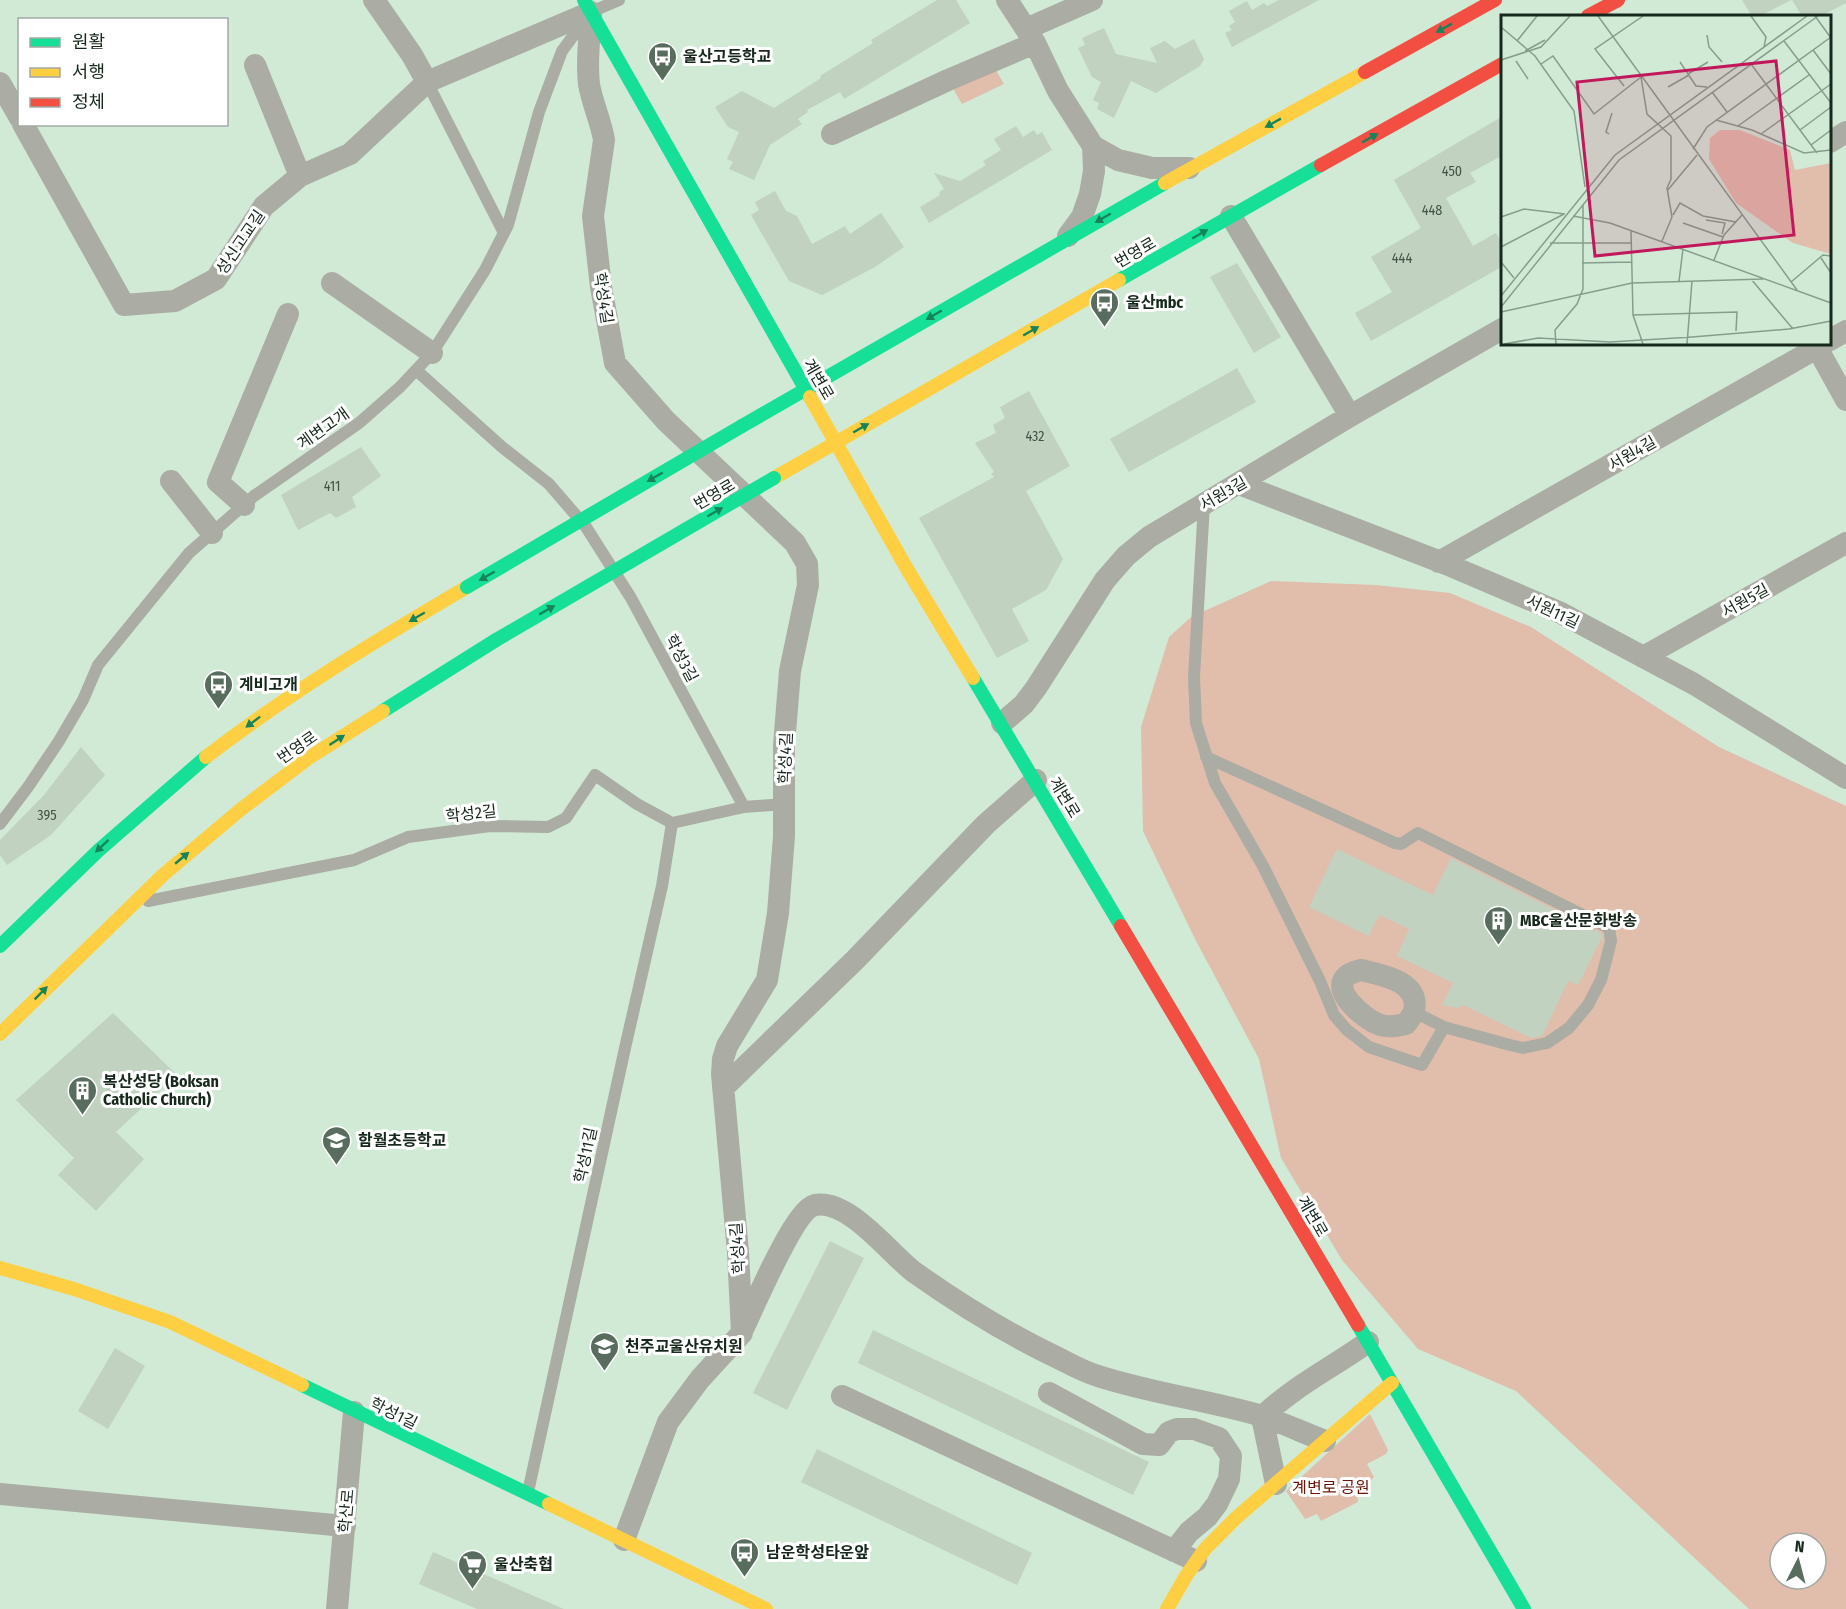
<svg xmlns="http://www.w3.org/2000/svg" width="1846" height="1609" font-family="'Fira Sans Condensed','Noto Sans KR',sans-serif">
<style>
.green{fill:#e1bdab;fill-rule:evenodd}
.building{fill:#c1d2c0}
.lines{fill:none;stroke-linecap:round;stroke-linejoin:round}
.lane{stroke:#abaca3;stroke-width:12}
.street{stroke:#abaca3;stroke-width:22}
.fast{stroke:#16e098;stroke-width:14}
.slow{stroke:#ffcf43;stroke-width:14}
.jam{stroke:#f24e42;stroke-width:14}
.fast-bridge{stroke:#16e098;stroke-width:14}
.oneway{fill:#16845a}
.labels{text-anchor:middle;stroke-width:6;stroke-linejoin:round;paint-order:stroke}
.number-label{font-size:14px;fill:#425446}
.poi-label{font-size:16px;font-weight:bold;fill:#17291c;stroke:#fff;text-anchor:start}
.street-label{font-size:16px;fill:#17291c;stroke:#fff}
.park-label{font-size:16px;fill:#681407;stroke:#fff}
.inset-road{fill:none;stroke:#869d8c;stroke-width:1.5}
.view{fill:#c2185b;fill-opacity:0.15;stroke:#c2185b;stroke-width:3}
.inset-edge{fill:none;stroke:#17291c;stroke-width:3}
</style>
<rect width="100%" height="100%" fill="#d0ead6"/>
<path class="green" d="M990 60 1004 84 962 104 948 80Z
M1271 581 1376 585 1450 593 1531 627 1719 747 1846 806V1609H1749L1516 1391 1418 1349 1342 1260 1281 1158 1259 1059 1194 937 1143 831 1141 727 1169 637 1191 617ZM1780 1543H1816V1579H1780Z
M1370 1414 1388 1450 1386 1454 1367 1464 1374 1477 1365 1486 1367 1490 1357 1495 1358 1502 1321 1521 1317 1514 1305 1519 1286 1491Z"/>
<path class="building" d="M937 0H956L970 23 844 99 840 92 807 110 808 112 798 119 802 124 770 145 754 180 729 169 733 162 727 159 739 132 728 127 715 107 742 91 774 108 821 78 820 76 873 43 871 40Z
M1279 0H1319L1232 47 1225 33 1232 30 1229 26 1235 22 1229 11 1247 1 1252 10 1264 3 1267 6Z
M1742 0H1791L1760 16H1752Z
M1792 0H1846V3L1821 16H1802Z
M1104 28 1116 54 1157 63 1150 48 1165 41 1175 49 1194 39 1204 59 1200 66 1156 93 1131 81 1114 118 1097 109 1099 103 1093 100 1101 82 1092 77 1078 48 1085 45 1082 38Z
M1503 116V155L1470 173 1476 182 1446 198 1473 246 1496 233 1503 244V266L1371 341 1355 313 1392 292 1371 257 1421 228 1394 180Z
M1016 126 1023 137 1034 130 1037 135 1042 132 1052 150 929 223 920 207 940 195 939 192 944 189 934 173 960 181 986 165 983 161 1001 150 994 139Z
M775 191 786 211 797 216 812 244 845 226 850 234 881 213 904 247 875 267 822 295 789 281 751 215 759 210 755 202Z
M1237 263 1281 337 1254 353 1210 277Z
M1237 368 1256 402 1129 472 1110 439Z
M1029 391 1070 466 1026 491 1063 559 1046 590 1012 609 1029 641 997 658 919 518 994 477 991 474 994 472 975 443 996 433 993 425 1005 418 1000 407Z
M361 447 381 476 352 497 356 507 336 518 330 513 298 530 281 495Z
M81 747 105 775 51 835 7 865 0 855V840L44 795Z
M1337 849 1433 895 1451 858 1601 933 1602 937 1578 985 1568 981 1542 1036 1531 1038 1463 1005 1458 1008 1442 1005 1453 983 1397 956 1409 929 1379 915 1369 936 1309 907Z
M113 1013 177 1075 116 1132 144 1159 96 1211 58 1175 74 1158 16 1100Z
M830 1241 864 1258 787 1410 753 1393Z
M873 1330 1149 1462 1133 1495 858 1363Z
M115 1348 145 1366 108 1429 78 1411Z
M817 1449 1032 1553 1017 1585 801 1482Z
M433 1552 564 1609H477L419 1584Z"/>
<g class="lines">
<path class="lane" d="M427 82 504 233
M416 370 502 447 549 484 586 527 631 598 744 807
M1204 504 1194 677 1196 723 1215 783 1263 866 1320 981 1334 1015 1347 1030 1369 1047 1422 1065 1444 1027
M1206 757 1395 843 1401 844 1418 833 1609 928 1611 941 1601 980 1588 1005 1569 1028 1547 1043 1523 1048 1510 1045 1444 1027 1414 1012
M0 824 28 787 59 741 83 700 98 665 189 553 254 496 359 423 400 387 432 353 485 270 508 225 539 112 562 51 591 12 619 0
M148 901 354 860 408 837 490 826 548 827 566 818 595 775 637 804 672 823 744 807 784 804
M528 1492 625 1048 662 886 672 823"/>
<path class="street" d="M374 0 412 55 427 82
M1007 0 1035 43 1058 91 1093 146 1094 171 1090 194 1082 217 1068 236
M1026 29 1092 0
M255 65 300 176
M0 83 20 118
M23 124 124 305 175 301 216 279 264 206 300 176 350 154 427 82 591 12C590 36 586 60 589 84 592 103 601 121 604 140L593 216 601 287 615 363 666 421 795 543 807 564 808 585 790 671 784 745V836L778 913 767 980 727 1046 723 1059 722 1074 738 1252 742 1333 700 1379 668 1422 624 1540
M832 134 948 80 1035 43
M1830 142 1846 132
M1093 146 1118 160 1152 168H1189
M1231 216 1350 416
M332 283 432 353
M1830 340 1846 331
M1815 344 1846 400
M171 481 212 533
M1239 484 1446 564 1559 612 1694 684 1846 778
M244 505 218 482 288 314
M1439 562 1824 344
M1643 657 1846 543
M1002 723 1024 704 1036 688 1105 580 1126 556 1149 537 1350 416 1502 329
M1361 970C1382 975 1420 981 1414 1011 1413 1015 1408 1021 1406 1024 1397 1026 1387 1028 1378 1024 1365 1019 1328 990 1348 975 1351 973 1357 971 1361 970Z
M723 1088 855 960 986 824 1036 780
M743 1329C754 1307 794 1210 815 1205 848 1198 890 1254 914 1272 959 1304 1008 1334 1058 1358 1070 1364 1082 1371 1095 1375 1149 1393 1207 1400 1262 1416 1283 1423 1304 1433 1325 1441
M1049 1393 1143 1444 1159 1445 1169 1432 1177 1429H1194L1219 1438 1231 1456 1229 1479 1217 1504 1207 1517 1189 1532 1174 1551
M842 1396 1196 1561
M1276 1484 1262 1417C1294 1386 1333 1367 1368 1342
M0 1494 345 1526
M337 1609 354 1412"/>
<path class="fast" d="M584 0 810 397
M1119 280 1321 165
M742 426 1165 183
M973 678 1121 926
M383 711 496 640
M0 946 99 850 206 757
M1358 1325 1524 1609
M302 1385 549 1504"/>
<path class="slow" d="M1165 183 1365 72
M810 397 907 569 973 678
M774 478 1119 280
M206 757C289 693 377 640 467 587
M0 1034 163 875 240 810 310 757 383 711
M0 1268 74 1289 170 1322 302 1385
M549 1504 766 1609
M1167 1609 1186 1576 1205 1549 1237 1517 1392 1383"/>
<path class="jam" d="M1588 16 1618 0
M1365 72 1495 0
M1321 165 1502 64
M1121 926 1358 1325"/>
<path class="fast-bridge" d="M467 587 742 426
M496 640 774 478"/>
</g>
<defs><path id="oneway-solid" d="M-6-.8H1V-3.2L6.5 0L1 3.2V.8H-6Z" transform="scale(1.5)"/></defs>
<g class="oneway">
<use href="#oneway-solid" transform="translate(1444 28) rotate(151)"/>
<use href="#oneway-solid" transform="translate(1273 123) rotate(151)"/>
<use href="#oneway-solid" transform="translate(1370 138) rotate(-29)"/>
<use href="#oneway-solid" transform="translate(1103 218) rotate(150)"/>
<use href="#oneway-solid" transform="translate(1200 234) rotate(-30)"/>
<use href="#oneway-solid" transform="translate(934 315) rotate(150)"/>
<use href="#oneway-solid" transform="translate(1031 331) rotate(-30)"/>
<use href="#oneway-solid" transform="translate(861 428) rotate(-30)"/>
<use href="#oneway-solid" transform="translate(655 477) rotate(150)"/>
<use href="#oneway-solid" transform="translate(715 512) rotate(-30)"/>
<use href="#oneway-solid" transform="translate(487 576) rotate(150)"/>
<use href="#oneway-solid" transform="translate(547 610) rotate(-30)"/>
<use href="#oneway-solid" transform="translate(417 617) rotate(150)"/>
<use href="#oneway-solid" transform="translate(253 722) rotate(143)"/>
<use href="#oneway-solid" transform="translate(337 740) rotate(-33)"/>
<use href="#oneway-solid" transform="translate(102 846) rotate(137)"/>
<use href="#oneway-solid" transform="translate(182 858) rotate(-40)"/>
<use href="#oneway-solid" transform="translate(41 993) rotate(-45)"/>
</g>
<defs>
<symbol id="bus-pin" viewBox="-11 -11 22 30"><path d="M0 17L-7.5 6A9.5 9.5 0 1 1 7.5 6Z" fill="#586d5d" stroke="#fff"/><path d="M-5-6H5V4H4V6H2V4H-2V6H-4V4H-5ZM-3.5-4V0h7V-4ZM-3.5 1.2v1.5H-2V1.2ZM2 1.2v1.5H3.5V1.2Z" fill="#fff"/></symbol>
<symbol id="building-pin" viewBox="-11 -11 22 30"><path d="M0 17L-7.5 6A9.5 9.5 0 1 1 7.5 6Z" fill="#586d5d" stroke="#fff"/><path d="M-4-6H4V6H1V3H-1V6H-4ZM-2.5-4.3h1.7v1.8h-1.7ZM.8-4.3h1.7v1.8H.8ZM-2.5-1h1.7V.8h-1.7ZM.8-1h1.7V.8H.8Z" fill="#fff"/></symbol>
<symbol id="school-pin" viewBox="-11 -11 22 30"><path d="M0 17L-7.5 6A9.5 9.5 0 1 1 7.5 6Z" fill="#586d5d" stroke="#fff"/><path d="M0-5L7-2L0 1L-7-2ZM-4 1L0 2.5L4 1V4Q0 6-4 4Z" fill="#fff"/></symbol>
<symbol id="supermarket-pin" viewBox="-11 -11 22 30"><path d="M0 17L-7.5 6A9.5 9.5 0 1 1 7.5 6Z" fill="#586d5d" stroke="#fff"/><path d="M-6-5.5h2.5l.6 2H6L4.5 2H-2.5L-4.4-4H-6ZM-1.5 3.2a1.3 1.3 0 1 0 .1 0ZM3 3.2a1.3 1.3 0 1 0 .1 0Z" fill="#fff"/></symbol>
</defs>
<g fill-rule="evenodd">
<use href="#bus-pin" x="646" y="40" width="33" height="45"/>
<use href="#bus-pin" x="1088" y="286" width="33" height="45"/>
<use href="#bus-pin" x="202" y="668" width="33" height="45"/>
<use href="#building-pin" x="1482" y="904" width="33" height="45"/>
<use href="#building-pin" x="66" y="1074" width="33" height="45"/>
<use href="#school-pin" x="320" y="1124" width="33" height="45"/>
<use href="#school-pin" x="588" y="1330" width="33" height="45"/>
<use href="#bus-pin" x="728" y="1536" width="33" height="45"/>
<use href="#supermarket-pin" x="456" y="1548" width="33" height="45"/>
</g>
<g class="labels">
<g class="number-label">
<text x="1452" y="176">450</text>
<text x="1432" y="215">448</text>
<text x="1402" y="263">444</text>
<text x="1035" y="441">432</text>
<text x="332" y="491">411</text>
<text x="47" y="820">395</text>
</g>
<g class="poi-label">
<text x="683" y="62">울산고등학교</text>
<text x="1126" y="308">울산mbc</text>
<text x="239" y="690">계비고개</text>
<text x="1520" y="926">MBC울산문화방송</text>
<text x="103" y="1087">복산성당 (Boksan<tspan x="103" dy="18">Catholic Church)</tspan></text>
<text x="358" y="1146">함월초등학교</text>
<text x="625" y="1352">천주교울산유치원</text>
<text x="766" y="1558">남운학성타운앞</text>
<text x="494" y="1570">울산축협</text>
</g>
<g class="street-label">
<text transform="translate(240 242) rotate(-56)" y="6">성신고교길</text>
<text transform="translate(1135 252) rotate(-30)" y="6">번영로</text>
<text transform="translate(604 298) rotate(81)" y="6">학성4길</text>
<text transform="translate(819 379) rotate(60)" y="6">계변로</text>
<text transform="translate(323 428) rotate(-35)" y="6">계변고개</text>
<text transform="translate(1632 453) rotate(-30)" y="6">서원4길</text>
<text transform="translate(1223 493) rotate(-30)" y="6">서원3길</text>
<text transform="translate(714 494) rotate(-30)" y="6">번영로</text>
<text transform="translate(1745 600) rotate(-29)" y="6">서원5길</text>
<text transform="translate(1553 611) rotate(25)" y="6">서원11길</text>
<text transform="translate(682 658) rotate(62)" y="6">학성3길</text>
<text transform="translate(297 747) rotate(-35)" y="6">번영로</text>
<text transform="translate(785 758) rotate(-88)" y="6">학성4길</text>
<text transform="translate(1065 797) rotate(59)" y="6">계변로</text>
<text transform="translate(471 813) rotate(-6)" y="6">학성2길</text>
<text transform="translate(585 1155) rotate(-78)" y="6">학성11길</text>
<text transform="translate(1313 1216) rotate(60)" y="6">계변로</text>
<text transform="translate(737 1248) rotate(-94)" y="6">학성4길</text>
<text transform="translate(394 1413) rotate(26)" y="6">학성1길</text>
<text transform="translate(346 1511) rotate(-85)" y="6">학산로</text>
</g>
<g class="park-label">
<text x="1331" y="1493">계변로 공원</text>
</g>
</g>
<g transform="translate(1501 15)">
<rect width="330" height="330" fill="#d0ead6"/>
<path d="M219 115H239L289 135 294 155 330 148V239L292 228 235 188 208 144 209 123Z" fill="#e1bdab"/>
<path class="inset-road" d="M97 1 296 275M250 1 265 22 263 32M314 1 330 23M0 12 34 41 73 96 84 172M206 20 208 32 221 47M16 26 36 1M283 26 330 88M312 35 330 59M24 36 44 25M0 45 40 32 69 1M15 46 27 64M179 47 195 71 206 72M40 49 52 41 93 99 140 62M250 49 316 138M187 59 207 47M140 62 146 99 170 121V164L166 173 171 202 161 226M123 71 94 34 142 1M167 72 188 60M211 77 226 97M215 105 251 115 303 138 330 135M237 111 308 60M299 115 330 92M108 119 105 117 111 98M260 119 330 69M310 130 330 115M192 134 206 112 330 22M166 176 196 140M172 200 179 188 202 201 235 207M72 201 109 208 330 288M0 202 23 194 64 199M205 205 224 208 221 219M182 208 222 222M130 215 132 300 142 329M49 228H130M0 232 63 199M320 243 330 258M213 245 223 220 241 200M0 247 13 263M81 248 131 247M250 264 292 314M178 266 182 234M290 267 322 240 330 241M0 281 114 140 306 1M0 292 118 145 317 1M0 297 131 268 262 264M132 300 236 297 235 316M3 329 37 323 109 327 191 322 288 314 330 306M55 329 54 315 76 289 82 274V190M186 329 191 266"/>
<path class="view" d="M275 46 293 220 94 241 76 67Z"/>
<rect width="330" height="330" class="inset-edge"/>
</g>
<rect x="18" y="18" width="210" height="108" fill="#ffffff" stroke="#a2a9a4" stroke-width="1.5"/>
<rect x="30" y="38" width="30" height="9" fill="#16e098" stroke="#a2a9a4" stroke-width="1.5"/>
<text x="72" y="48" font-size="18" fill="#17291c">원활</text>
<rect x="30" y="68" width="30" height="9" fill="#ffcf43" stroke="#a2a9a4" stroke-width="1.5"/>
<text x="72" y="78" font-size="18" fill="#17291c">서행</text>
<rect x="30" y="98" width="30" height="9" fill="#f24e42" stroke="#a2a9a4" stroke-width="1.5"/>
<text x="72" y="108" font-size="18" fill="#17291c">정체</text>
<g transform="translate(1798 1561) rotate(6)"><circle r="28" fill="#ffffff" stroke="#a2a9a4" stroke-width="1.5"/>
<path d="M0-4.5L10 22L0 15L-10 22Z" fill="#586d5d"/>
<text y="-9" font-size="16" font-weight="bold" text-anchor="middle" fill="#17291c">N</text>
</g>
</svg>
